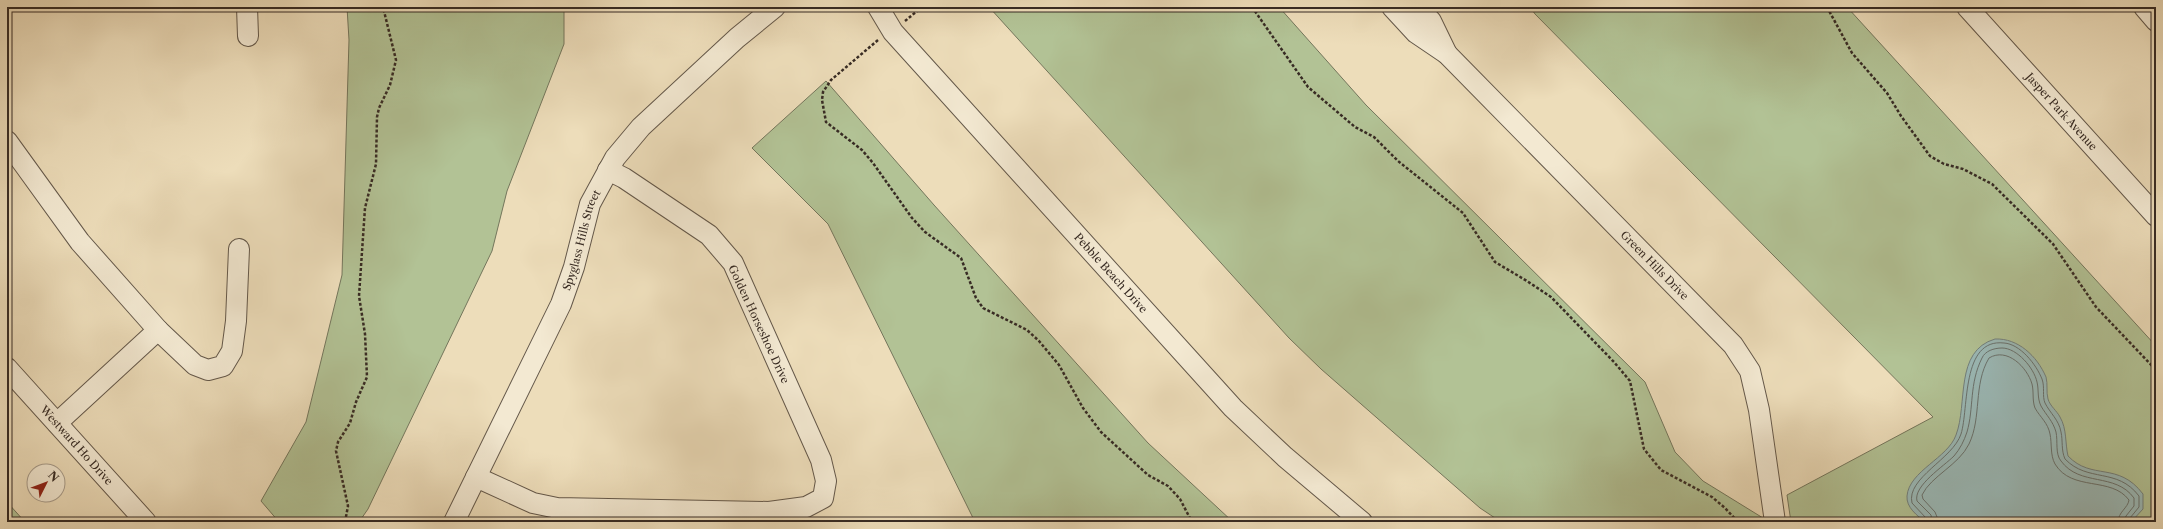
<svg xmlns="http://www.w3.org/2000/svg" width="2163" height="529" font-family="'Libre Caslon Text',serif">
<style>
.green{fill:#b2c295;stroke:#74765c}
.water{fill:#9bbab8;stroke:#73817d}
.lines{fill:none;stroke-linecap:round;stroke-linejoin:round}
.shore{stroke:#69726e;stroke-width:1}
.minor-casing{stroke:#64584a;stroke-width:22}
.path{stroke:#372b24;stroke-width:2.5;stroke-dasharray:3 2;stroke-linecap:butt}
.minor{stroke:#f3e9d2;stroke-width:20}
.labels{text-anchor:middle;stroke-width:3;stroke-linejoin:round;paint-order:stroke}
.street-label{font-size:11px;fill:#372b24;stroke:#f3e9d2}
</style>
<rect width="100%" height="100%" fill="#edddba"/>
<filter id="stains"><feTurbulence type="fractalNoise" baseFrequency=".005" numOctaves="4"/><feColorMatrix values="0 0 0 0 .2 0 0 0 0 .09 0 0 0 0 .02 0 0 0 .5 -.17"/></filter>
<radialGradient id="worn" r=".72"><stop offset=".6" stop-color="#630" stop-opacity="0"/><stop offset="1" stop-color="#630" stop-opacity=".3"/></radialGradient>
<path class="green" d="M347 7H564V44L507 191 492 251 368 509 359 522H279L261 501 306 422 342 275 349 40Z
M989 7H1279L1366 105 1645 382 1675 452 1703 481 1763 518V522H1501L1480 508 1321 369 1289 338Z
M1530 7H1847L2156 346V522H1791L1787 495 1933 417 1535 14Z
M826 81 934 205 1148 443 1233 522H975L828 224 752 148Z
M7 502 25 522H7Z"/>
<path class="water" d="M1995 339C2018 338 2037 356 2046 377 2048 384 2046 392 2048 399 2050 406 2057 411 2060 417 2067 429 2065 443 2068 456 2092 481 2118 461 2143 494V509L2132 521 1926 522C1917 516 1906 507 1907 496 1909 471 1948 458 1956 435 1968 404 1954 351 1995 339Z"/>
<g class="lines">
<path class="shore" d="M1927 522 1926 518 1912 503C1906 478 1953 459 1961 434 1969 409 1961 338 2004 343 2020 344 2036 364 2042 379 2045 387 2042 396 2045 403 2050 413 2059 420 2061 432 2063 441 2061 450 2065 459 2088 483 2117 467 2139 496V507L2130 518 2129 522
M1932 522 1931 515 1917 501C1913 486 1944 466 1954 456 1960 449 1964 441 1967 432 1974 408 1969 384 1982 358 1985 351 1994 348 2002 348 2017 348 2034 368 2037 382 2039 390 2037 398 2041 406 2046 415 2053 421 2056 432 2058 441 2055 454 2061 461 2080 487 2115 472 2134 498V506L2126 516 2124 522
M1939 522 1935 512 1923 499 1922 495C1931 476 1959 465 1969 444 1982 417 1973 385 1989 358 2007 347 2027 367 2032 384 2034 392 2032 400 2035 408 2040 417 2048 423 2050 434 2052 443 2050 455 2055 464 2072 492 2111 476 2129 500 2128 508 2118 512 2118 522"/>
<defs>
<g id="minor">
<path d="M247 7 248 36"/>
<path id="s1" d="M878 7 893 32 1233 408 1285 457 1362 522"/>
<path id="s2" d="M1392 7 1416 33 1447 54 1733 345 1750 371 1759 410 1775 522"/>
<path d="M1418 7 1431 21 1447 54"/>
<path id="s3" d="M1967 7 2156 216"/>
<path d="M2144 7 2156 21"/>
<path d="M7 141 80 242 158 330"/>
<path id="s4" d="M7 368 146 522"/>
<path d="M57 423 158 330 195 365 208 370 223 366 232 351 236 321 239 249"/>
<path d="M476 477 533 503 557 508 769 512 806 507 823 498 826 481 821 460 733 263 709 235 624 178 608 170"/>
<path id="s5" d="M454 522 561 304 574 267 590 204 615 158 641 127 737 38 775 7"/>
</g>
</defs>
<use href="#minor" class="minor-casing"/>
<path class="path" d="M1252 7 1308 87 1355 127 1374 137 1398 161 1463 213 1495 262 1527 281 1551 297 1614 362 1630 381 1644 449 1661 470 1712 497 1725 508 1738 522
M1827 7 1852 53 1887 93 1901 116 1930 156 1944 164 1963 169 1992 184 2053 244 2096 307 2156 370
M905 21 922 7
M878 40 831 80 823 92 822 100 826 122 862 150 873 163 912 218 925 232 961 258 976 298 983 308 1027 330 1039 341 1059 365 1083 408 1101 432 1148 475 1168 486 1180 499 1192 522
M345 522 348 506 336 451 338 442 350 423 356 402 367 377 365 334 359 296 363 237 365 208 376 164 377 117 379 108 390 85 396 60 383 7"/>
<use href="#minor" class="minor"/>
</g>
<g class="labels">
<g class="street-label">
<text dy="4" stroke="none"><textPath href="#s3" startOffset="141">Jasper Park Avenue</textPath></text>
<text dy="4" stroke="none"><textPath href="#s5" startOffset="310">Spyglass Hills Street</textPath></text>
<text dy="4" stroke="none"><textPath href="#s2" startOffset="369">Green Hills Drive</textPath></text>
<text dy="4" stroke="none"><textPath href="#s1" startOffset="354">Pebble Beach Drive</textPath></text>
<text transform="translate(759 324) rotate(65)" y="4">Golden Horseshoe Drive</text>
<text dy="4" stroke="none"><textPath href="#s4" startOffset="104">Westward Ho Drive</textPath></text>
</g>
</g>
<rect width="2163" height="529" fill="none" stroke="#edddba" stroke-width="24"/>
<rect x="8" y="8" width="2147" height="513" fill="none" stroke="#372b24" stroke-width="2"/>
<rect x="12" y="12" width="2139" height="505" fill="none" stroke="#372b24"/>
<g transform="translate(46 483) rotate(48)"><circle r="19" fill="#f3e9d2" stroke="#a89d8c"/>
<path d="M0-3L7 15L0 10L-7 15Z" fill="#8f2418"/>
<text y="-6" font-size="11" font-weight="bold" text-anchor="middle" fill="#372b24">N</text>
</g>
<rect width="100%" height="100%" filter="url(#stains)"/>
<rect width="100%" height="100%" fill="url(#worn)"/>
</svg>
